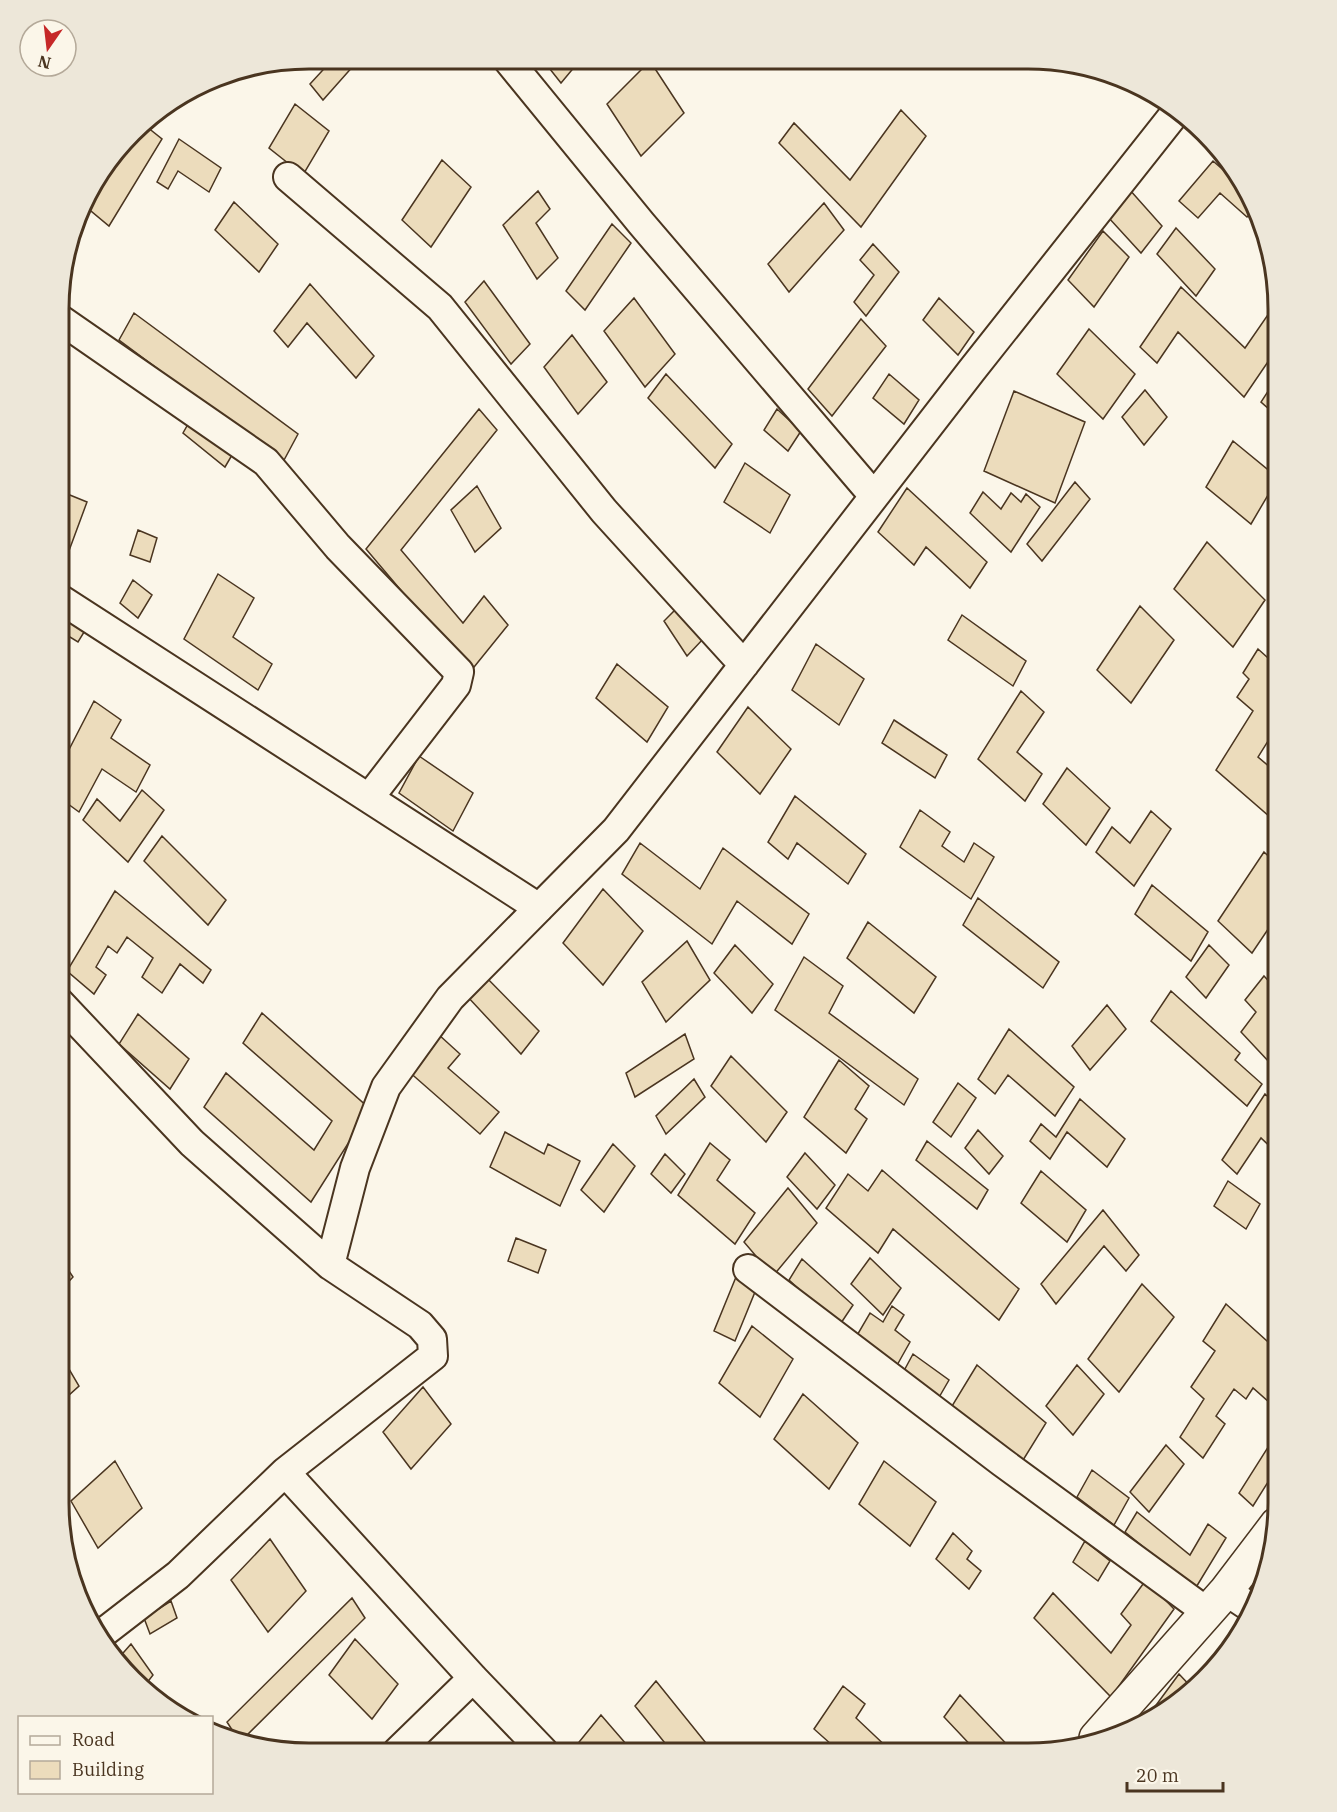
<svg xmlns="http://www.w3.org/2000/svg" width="1337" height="1812" font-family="'IBM Plex Serif',serif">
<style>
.building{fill:#ecdcbc;stroke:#4a3520;stroke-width:1.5}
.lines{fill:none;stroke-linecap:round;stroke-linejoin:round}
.minor-casing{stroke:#4a3520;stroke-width:32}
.tertiary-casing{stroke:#4a3520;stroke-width:36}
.minor{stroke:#fbf6e9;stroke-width:28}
.tertiary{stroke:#fbf6e9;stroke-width:33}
.rim{fill:none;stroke:#4a3520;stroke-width:3}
</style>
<rect width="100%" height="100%" fill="#fbf6e9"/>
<path class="building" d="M333 59H351L355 64 323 100 310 84Z
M542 59H581L561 83Z
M650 61 684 113 641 156 607 104Z
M295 104 329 131 303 175 269 148Z
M901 110 926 136 861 227 779 143 794 123 850 180Z
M142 123 162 139 109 226 85 206 113 158Z
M179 139 221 168 209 192 178 171 168 189 157 182Z
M442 160 471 187 431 247 402 220Z
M1213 161 1244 188 1253 198 1255 209 1247 217 1220 193 1198 218 1179 201Z
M1129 189 1162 226 1141 253 1108 217Z
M538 191 550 209 536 223 558 258 537 279 503 225Z
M234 202 278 244 259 272 215 230Z
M824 203 844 230 789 292 768 264Z
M612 224 631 243 585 310 566 291Z
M1176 228 1215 269 1196 296 1157 254Z
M1103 231 1129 257 1094 307 1068 280Z
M873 244 899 272 866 316 854 302 874 275 860 260Z
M484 281 530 344 511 364 465 302Z
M310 284 374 356 356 378 307 323 288 347 274 331Z
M1181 287 1245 348 1272 309 1278 315V347L1244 397 1178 332 1157 363 1140 347Z
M634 298 675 354 645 387 604 331Z
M939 298 974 332 958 355 923 320Z
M134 313 298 434 283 462 119 340Z
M861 319 886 346 832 416 808 389Z
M1089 329 1135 374 1103 419 1057 374Z
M572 335 607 382 578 414 544 367Z
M666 374 732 444 715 468 648 398Z
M889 374 919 400 904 424 873 398Z
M1276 379 1278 381V417L1261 402Z
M1145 390 1167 417 1144 445 1122 417Z
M1014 391 1085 422 1055 503 984 471Z
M479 409 497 430 401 550 463 623 484 596 508 625 470 672 366 549Z
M777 409 801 431 788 451 764 430Z
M192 417 235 450 225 467 183 433Z
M1233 441 1278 478 1251 524 1206 487Z
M745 463 790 495 770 533 724 502Z
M1075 482 1090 499 1042 561 1027 544Z
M477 486 501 528 475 552 451 510Z
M907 488 987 562 970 588 926 547 914 565 878 532Z
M60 491 87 502 60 575Z
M983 492 1001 509 1011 493 1021 502 1026 494 1040 507 1011 552 970 513Z
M138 530 157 538 150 562 130 555Z
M1207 542 1265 600 1233 647 1174 589Z
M218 574 254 598 233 637 272 664 258 690 184 639Z
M133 580 152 595 138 618 120 603Z
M681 604 704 638 687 656 664 621Z
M1140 606 1174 640 1131 703 1097 670Z
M60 607 89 624 78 642 60 631Z
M962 615 1026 661 1013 686 948 640Z
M816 644 864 679 839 725 792 690Z
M1258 649 1278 667V725L1258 757 1278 774V824L1216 770 1253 711 1237 697 1249 679 1243 673Z
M617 664 668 707 647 742 596 698Z
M1021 691 1044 712 1017 752 1042 774 1025 801 978 759Z
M94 701 121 720 111 738 150 765 136 792 102 769 79 812 60 798V767Z
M748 707 791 749 760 794 717 752Z
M894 720 947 755 935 778 882 743Z
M419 756 473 793 453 831 399 793Z
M1067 768 1110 808 1086 845 1043 804Z
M142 790 164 810 128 862 83 820 97 799 120 821Z
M795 796 866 854 848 884 797 843 788 859 768 842Z
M920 810 950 832 942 846 964 862 974 843 994 857 971 899 900 847Z
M1151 811 1171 829 1134 886 1096 852 1112 827 1130 843Z
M162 836 226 900 208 925 144 861Z
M640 843 700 889 723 848 809 914 792 944 737 901 712 944 622 874Z
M1264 852 1278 865V917L1277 916 1252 953 1218 921Z
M1152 885 1208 932 1191 961 1135 914Z
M603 889 643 931 603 985 563 943Z
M115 891 211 970 203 983 180 964 162 993 142 977 153 958 127 937 117 953 108 946 96 967 106 975 94 994 67 971Z
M978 898 1059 962 1043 988 963 925Z
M868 922 936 977 914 1013 847 958Z
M687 941 710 980 666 1022 642 982Z
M735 945 773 984 752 1013 714 973Z
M1209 945 1229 965 1206 998 1186 977Z
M804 957 843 986 829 1013 918 1079 904 1105 775 1010Z
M482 973 539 1031 521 1054 466 995Z
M1264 976 1278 991V1054L1271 1064 1241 1032 1256 1012 1245 1000Z
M1171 991 1240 1053 1235 1060 1262 1084 1247 1106 1151 1021Z
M1107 1005 1126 1029 1090 1070 1072 1046Z
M262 1013 370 1109 311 1202 204 1107 226 1073 314 1150 332 1121 243 1043Z
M138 1014 189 1059 170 1089 119 1044Z
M1009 1029 1074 1087 1055 1116 1008 1075 995 1094 978 1079Z
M438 1034 460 1054 448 1068 499 1112 480 1134 407 1070Z
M685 1034 694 1059 635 1097 626 1073Z
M731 1056 787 1112 766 1142 711 1086Z
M839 1060 869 1086 855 1109 867 1119 846 1153 804 1117Z
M694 1079 705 1097 666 1134 656 1116Z
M958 1083 976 1098 951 1137 933 1122Z
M1265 1094 1278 1106V1154L1261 1138 1237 1174 1222 1160Z
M1080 1099 1125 1139 1107 1167 1067 1132 1050 1159 1030 1141 1041 1124 1056 1137Z
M978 1130 1003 1156 989 1174 965 1148Z
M505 1132 544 1154 548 1144 580 1161 560 1206 490 1167Z
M927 1141 988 1190 977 1209 916 1160Z
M710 1143 730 1160 717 1180 755 1213 735 1244 678 1195Z
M613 1144 635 1166 604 1212 581 1190Z
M805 1153 835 1185 817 1209 787 1177Z
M665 1154 685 1174 671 1193 651 1174Z
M882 1170 1019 1289 999 1320 893 1229 878 1253 826 1208 848 1174 868 1191Z
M1041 1171 1086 1210 1067 1242 1021 1203Z
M1228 1181 1260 1204 1246 1229 1214 1206Z
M788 1188 817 1223 773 1276 744 1242Z
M1103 1210 1139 1255 1126 1271 1104 1246 1056 1304 1041 1284Z
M516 1238 546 1250 538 1273 508 1261Z
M59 1256 73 1277 59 1292Z
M870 1258 901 1288 883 1315 851 1284Z
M802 1259 853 1305 839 1326 789 1280Z
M736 1277 757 1287 735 1341 714 1331Z
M1142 1284 1174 1317 1119 1392 1088 1359Z
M1226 1304 1278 1351V1410L1253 1388 1246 1399 1234 1389 1216 1416 1225 1424 1203 1458 1180 1437 1204 1399 1191 1387 1215 1351 1203 1341Z
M892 1306 904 1315 895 1330 910 1342 896 1367 856 1337 870 1313 883 1322Z
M752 1326 793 1359 760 1417 719 1383Z
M59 1352 79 1386 59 1404Z
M913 1354 949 1380 934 1406 899 1380Z
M977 1365 1046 1423 1020 1465 952 1406Z
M1077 1365 1104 1394 1073 1435 1046 1406Z
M423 1387 451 1424 411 1469 383 1432Z
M803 1394 858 1443 829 1489 774 1439Z
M1270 1444 1278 1450V1466L1253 1506 1239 1493Z
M1166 1445 1184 1464 1149 1512 1130 1492Z
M115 1461 142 1508 98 1548 71 1501Z
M884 1461 936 1502 910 1546 859 1504Z
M1092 1470 1129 1498 1114 1525 1077 1497Z
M1137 1512 1190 1555 1208 1524 1226 1538 1195 1589 1125 1532Z
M953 1533 972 1551 967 1559 981 1571 969 1589 936 1559Z
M270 1539 306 1591 268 1632 231 1580Z
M1085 1541 1110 1561 1098 1581 1073 1562Z
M1146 1580 1174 1609 1111 1697 1034 1618 1053 1593 1111 1653 1131 1625 1121 1614Z
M352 1598 365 1618 243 1739 236 1736 227 1722Z
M171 1601 177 1618 150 1634 144 1618Z
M355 1639 398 1684 372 1719 329 1675Z
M131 1644 153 1675 143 1688 121 1668 116 1661Z
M1179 1674 1194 1690 1140 1727Z
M656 1681 714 1753H673L635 1706Z
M843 1686 865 1704 856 1718 893 1753H841L814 1729Z
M960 1695 1015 1753H978L944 1717Z
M601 1715 633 1752H571Z"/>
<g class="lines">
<defs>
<path id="minor" d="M507 59 641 223 874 496
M288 177 440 307 604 511 744 665
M61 320 266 462 338 547 459 672 456 685 369 798
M60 599 539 908
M59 1002 192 1143 330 1265 420 1325 432 1339 433 1356 285 1472
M330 1265 355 1168 386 1087 450 998 616 830 972 370 1176 112
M748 1269 1002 1462 1207 1612
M1226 1591 1253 1609
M99 1636 178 1575 285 1472 473 1678 544 1752
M397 1752 473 1678"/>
<path id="tertiary" d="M1096 1738 1226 1591 1277 1524"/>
</defs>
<use href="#minor" class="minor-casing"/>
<use href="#tertiary" class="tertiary-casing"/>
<use href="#minor" class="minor"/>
<use href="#tertiary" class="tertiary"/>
</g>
<path d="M0 0H1337V1812H0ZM309 69H1028A240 240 0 0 1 1268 309V1503A240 240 0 0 1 1028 1743H309A240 240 0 0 1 69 1503V309A240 240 0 0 1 309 69Z" fill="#ede7d9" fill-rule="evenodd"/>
<path class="rim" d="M309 69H1028A240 240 0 0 1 1268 309V1503A240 240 0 0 1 1028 1743H309A240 240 0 0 1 69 1503V309A240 240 0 0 1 309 69Z"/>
<rect x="18" y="1716" width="195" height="78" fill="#fbf6e9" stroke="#b4a999" stroke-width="1.5"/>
<rect x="30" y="1736" width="30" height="9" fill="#fbf6e9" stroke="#b4a999" stroke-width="1.5"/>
<text x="72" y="1746" font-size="18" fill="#4a3520">Road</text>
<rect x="30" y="1761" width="30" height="18" fill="#ecdcbc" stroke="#b4a999" stroke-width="1.5"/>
<text x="72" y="1776" font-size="18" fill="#4a3520">Building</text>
<g transform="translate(48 48) rotate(194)"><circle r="28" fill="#fbf6e9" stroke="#b4a999" stroke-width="1.5"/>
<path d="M0-4.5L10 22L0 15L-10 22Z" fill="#c62828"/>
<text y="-9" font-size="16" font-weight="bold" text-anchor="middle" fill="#4a3520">N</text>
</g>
<path d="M1127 1782v9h96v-9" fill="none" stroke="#4a3520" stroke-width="3"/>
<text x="1136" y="1782" font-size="18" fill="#4a3520" stroke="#fbf6e9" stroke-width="4.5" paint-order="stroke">20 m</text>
</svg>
